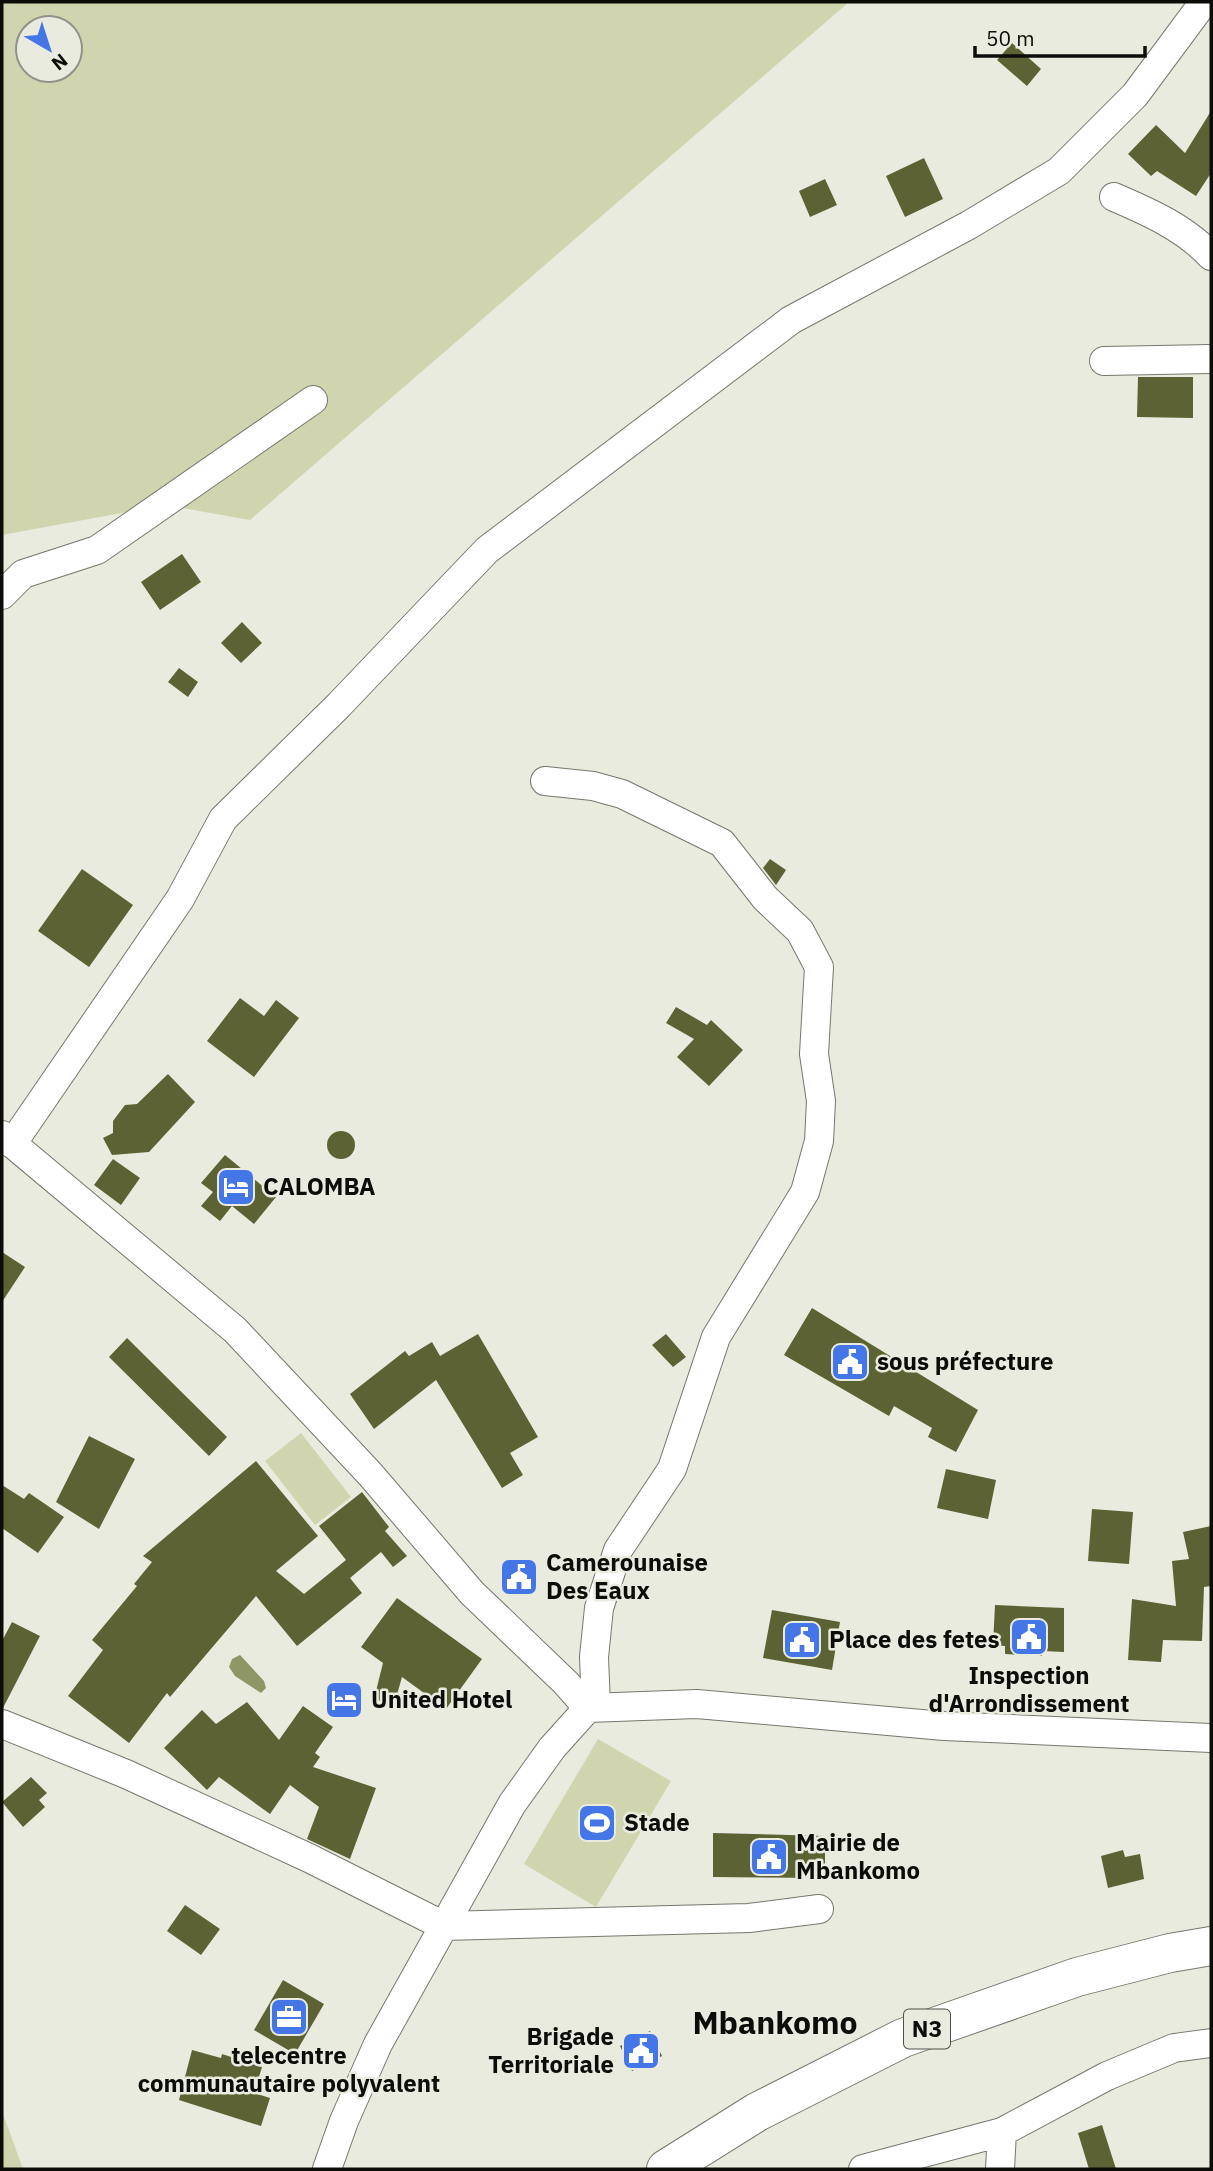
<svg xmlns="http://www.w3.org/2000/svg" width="1213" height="2171" font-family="'IBM Plex Sans',sans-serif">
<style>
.green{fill:#d0d5af;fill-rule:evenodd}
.water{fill:#8f9666}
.building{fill:#5d6234}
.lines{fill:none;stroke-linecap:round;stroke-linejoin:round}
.minor-casing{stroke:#76776d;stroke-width:30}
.highway-casing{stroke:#76776d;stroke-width:40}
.minor{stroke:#fff;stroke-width:28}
.highway{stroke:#fff;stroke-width:38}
.labels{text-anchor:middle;stroke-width:5;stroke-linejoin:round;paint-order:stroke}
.shield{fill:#e9ebdf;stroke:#4e5049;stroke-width:2}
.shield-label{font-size:23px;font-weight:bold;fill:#0c0d09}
.poi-label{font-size:24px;font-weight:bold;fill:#0c0d09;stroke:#e9ebdf;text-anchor:start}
.district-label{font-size:32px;font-weight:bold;fill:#0c0d09;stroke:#e9ebdf}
</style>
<rect width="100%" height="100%" fill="#e9ebdf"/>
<path class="green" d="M2 2H849L250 520 165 505 2 535ZM28 28H70V70H28Z
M301 1433 351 1497 315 1525 265 1461Z
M598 1739 671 1781 596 1907 524 1864Z
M2 2111 23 2169H2Z"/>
<path class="water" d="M240 1655 264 1681 266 1688 261 1693 235 1676 229 1667 232 1659Z"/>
<path class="building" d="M1012 43 1041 69 1027 86 997 60Z
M1211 111V173L1196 196 1157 171 1151 176 1128 154 1156 125 1185 153Z
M924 158 943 199 905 217 886 176Z
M825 179 837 205 810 217 799 191Z
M1138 377H1193V418L1137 417Z
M182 554 201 582 160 610 141 582Z
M242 622 262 643 241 663 221 643Z
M179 668 198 682 188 697 168 682Z
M770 859 786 870 776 885 763 868Z
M82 869 133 905 89 967 38 931Z
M240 998 264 1016 276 1000 299 1018 254 1077 207 1041Z
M676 1007 707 1025 711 1020 743 1050 709 1086 677 1057 694 1039 666 1023Z
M168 1074 195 1102 149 1152 112 1155 103 1138 113 1133V1121L125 1105 137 1104Z
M327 1145a14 14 0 1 1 28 0a14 14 0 1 1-28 0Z
M225 1155 276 1197 254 1224 232 1206 220 1221 201 1206 213 1192 201 1183Z
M113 1159 140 1178 121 1205 94 1185Z
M2 1252 25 1267 2 1302Z
M812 1308 978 1410 956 1452 928 1437 932 1428 894 1406 889 1416 784 1355Z
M478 1334 538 1437 510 1453 523 1475 502 1488 436 1380 374 1429 350 1394 405 1351 409 1356 432 1342 440 1356Z
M666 1334 686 1357 673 1367 652 1345Z
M127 1338 227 1437 209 1456 109 1357Z
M89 1436 135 1459 99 1529 56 1502Z
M256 1461 318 1536 276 1571 304 1594 346 1560 319 1526 362 1492 389 1527 385 1531 407 1556 393 1567 381 1552 350 1578 362 1593 297 1646 256 1596 170 1697 167 1693 129 1743 68 1696 103 1650 92 1640 137 1586 134 1584 152 1562 143 1556Z
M946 1469 996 1480 988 1519 937 1508Z
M2 1485 24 1499 29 1493 64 1517 38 1553 2 1528Z
M1092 1509 1133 1512 1129 1564 1088 1561Z
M1211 1526V1586L1204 1587 1202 1641 1163 1640 1161 1662 1128 1660 1132 1599 1176 1606 1172 1561 1189 1559 1183 1532Z
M523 1562 534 1575 515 1592 503 1579Z
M397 1598 482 1659 446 1709 402 1677 394 1705 374 1699 383 1663 361 1647Z
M995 1605 1064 1608V1652L1043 1651 1042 1656 1005 1654V1646L993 1645Z
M772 1610 840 1622 832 1670 763 1658Z
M12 1622 40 1636 3 1708 2 1641Z
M247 1702 279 1740 303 1706 333 1727 315 1753 320 1757 313 1767 376 1788 350 1859 307 1839 319 1807 290 1785 270 1814 219 1777 207 1790 164 1748 202 1710 216 1724Z
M31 1777 47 1793 39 1800 45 1807 23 1827 2 1802Z
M713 1833 825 1836V1878L713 1877Z
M1123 1850 1125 1857 1140 1854 1144 1879 1108 1888 1101 1856Z
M185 1905 220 1929 201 1955 167 1931Z
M283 1980 324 2004 295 2054 254 2030Z
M650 2031 662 2056 632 2071 620 2046Z
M192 2050 221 2058 222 2054 262 2067 254 2093 270 2098 261 2126 179 2100Z
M1102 2125 1116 2169H1089L1078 2133Z"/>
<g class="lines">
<defs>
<path id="minor" d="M1114 197C1149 212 1185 228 1211 256
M1104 361 1211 359
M2 595 23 574 97 550 313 400
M545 781 593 786 622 794 722 843 765 898 800 931 819 967 814 1054 821 1101 819 1141 805 1192 716 1337 672 1469 618 1550 599 1608 594 1657 596 1706
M2 1135 235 1330 370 1474 472 1593 566 1683 588 1708
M12 1144 180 899 223 819 338 706 487 550 791 320 969 225 1059 171 1135 95 1204 2
M2 1724 126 1774 309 1858 444 1926 749 1918 819 1909
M327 2169 344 2121 378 2044 512 1804 552 1748 588 1708 697 1704 944 1726 1211 1738
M863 2169 1002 2132
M1000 2169 1002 2132 1107 2076 1174 2048 1211 2043"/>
<path id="highway" d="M666 2169 757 2112 903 2038 1077 1977 1170 1953 1211 1946"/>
</defs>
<use href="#minor" class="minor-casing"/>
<use href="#highway" class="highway-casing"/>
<use href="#minor" class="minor"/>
<use href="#highway" class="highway"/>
</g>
<defs>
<symbol id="hotel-square" viewBox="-11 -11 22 22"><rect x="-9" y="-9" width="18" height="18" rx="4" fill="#4576e7" stroke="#e9ebdf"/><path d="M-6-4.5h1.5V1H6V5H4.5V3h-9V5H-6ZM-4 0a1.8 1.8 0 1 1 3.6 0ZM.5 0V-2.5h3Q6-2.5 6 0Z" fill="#fff"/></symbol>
<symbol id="civic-square" viewBox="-11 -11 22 22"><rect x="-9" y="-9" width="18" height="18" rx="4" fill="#4576e7" stroke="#e9ebdf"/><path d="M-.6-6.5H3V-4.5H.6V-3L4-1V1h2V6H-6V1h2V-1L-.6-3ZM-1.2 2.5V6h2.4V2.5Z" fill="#fff"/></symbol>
<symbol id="stadium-square" viewBox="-11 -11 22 22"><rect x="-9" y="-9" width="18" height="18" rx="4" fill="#4576e7" stroke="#e9ebdf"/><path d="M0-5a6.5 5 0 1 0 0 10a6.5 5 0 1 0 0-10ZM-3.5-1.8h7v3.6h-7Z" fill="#fff"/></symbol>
<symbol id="office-square" viewBox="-11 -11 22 22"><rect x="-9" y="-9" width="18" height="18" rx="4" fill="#4576e7" stroke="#e9ebdf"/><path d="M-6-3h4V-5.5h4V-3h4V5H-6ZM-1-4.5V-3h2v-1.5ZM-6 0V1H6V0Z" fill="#fff"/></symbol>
</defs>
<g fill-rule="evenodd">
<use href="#hotel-square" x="214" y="1165" width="44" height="44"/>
<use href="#civic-square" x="828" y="1340" width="44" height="44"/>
<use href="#civic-square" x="497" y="1555" width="44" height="44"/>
<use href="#civic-square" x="1007" y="1615" width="44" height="44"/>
<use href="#civic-square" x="780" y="1618" width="44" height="44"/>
<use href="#hotel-square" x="322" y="1678" width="44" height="44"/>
<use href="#stadium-square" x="575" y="1801" width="44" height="44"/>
<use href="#civic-square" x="747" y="1835" width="44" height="44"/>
<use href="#office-square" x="267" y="1995" width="44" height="44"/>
<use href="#civic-square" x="619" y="2029" width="44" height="44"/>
</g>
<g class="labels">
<rect class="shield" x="904" y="2009.5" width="46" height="39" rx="5"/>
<g class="shield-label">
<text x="927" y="2037">N3</text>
</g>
<g class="poi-label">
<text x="263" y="1195">CALOMBA</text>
<text x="877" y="1370">sous préfecture</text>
<text x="546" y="1571">Camerounaise<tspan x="546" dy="28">Des Eaux</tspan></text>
<text x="829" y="1648">Place des fetes</text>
<text x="1029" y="1684" text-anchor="middle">Inspection<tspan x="1029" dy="28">d'Arrondissement</tspan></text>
<text x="371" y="1708">United Hotel</text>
<text x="624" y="1831">Stade</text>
<text x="796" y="1851">Mairie de<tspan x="796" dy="28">Mbankomo</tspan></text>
<text x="614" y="2045" text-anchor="end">Brigade<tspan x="614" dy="28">Territoriale</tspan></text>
<text x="289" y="2064" text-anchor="middle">telecentre<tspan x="289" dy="28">communautaire polyvalent</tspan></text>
</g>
<g class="district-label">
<text x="775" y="2034">Mbankomo</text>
</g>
</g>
<rect width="1213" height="2171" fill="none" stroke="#0c0d09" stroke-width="7"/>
<g transform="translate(49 49) rotate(141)"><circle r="33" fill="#e9ebdf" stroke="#919289" stroke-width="2"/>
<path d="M0-5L12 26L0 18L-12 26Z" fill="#4576e7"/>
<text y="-10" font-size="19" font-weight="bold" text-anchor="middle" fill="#0c0d09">N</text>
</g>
<path d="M975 46v10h170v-10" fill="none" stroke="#0c0d09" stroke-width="3.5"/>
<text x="986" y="46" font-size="21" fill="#0c0d09" stroke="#e9ebdf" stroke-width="5" paint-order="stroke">50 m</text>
</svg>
